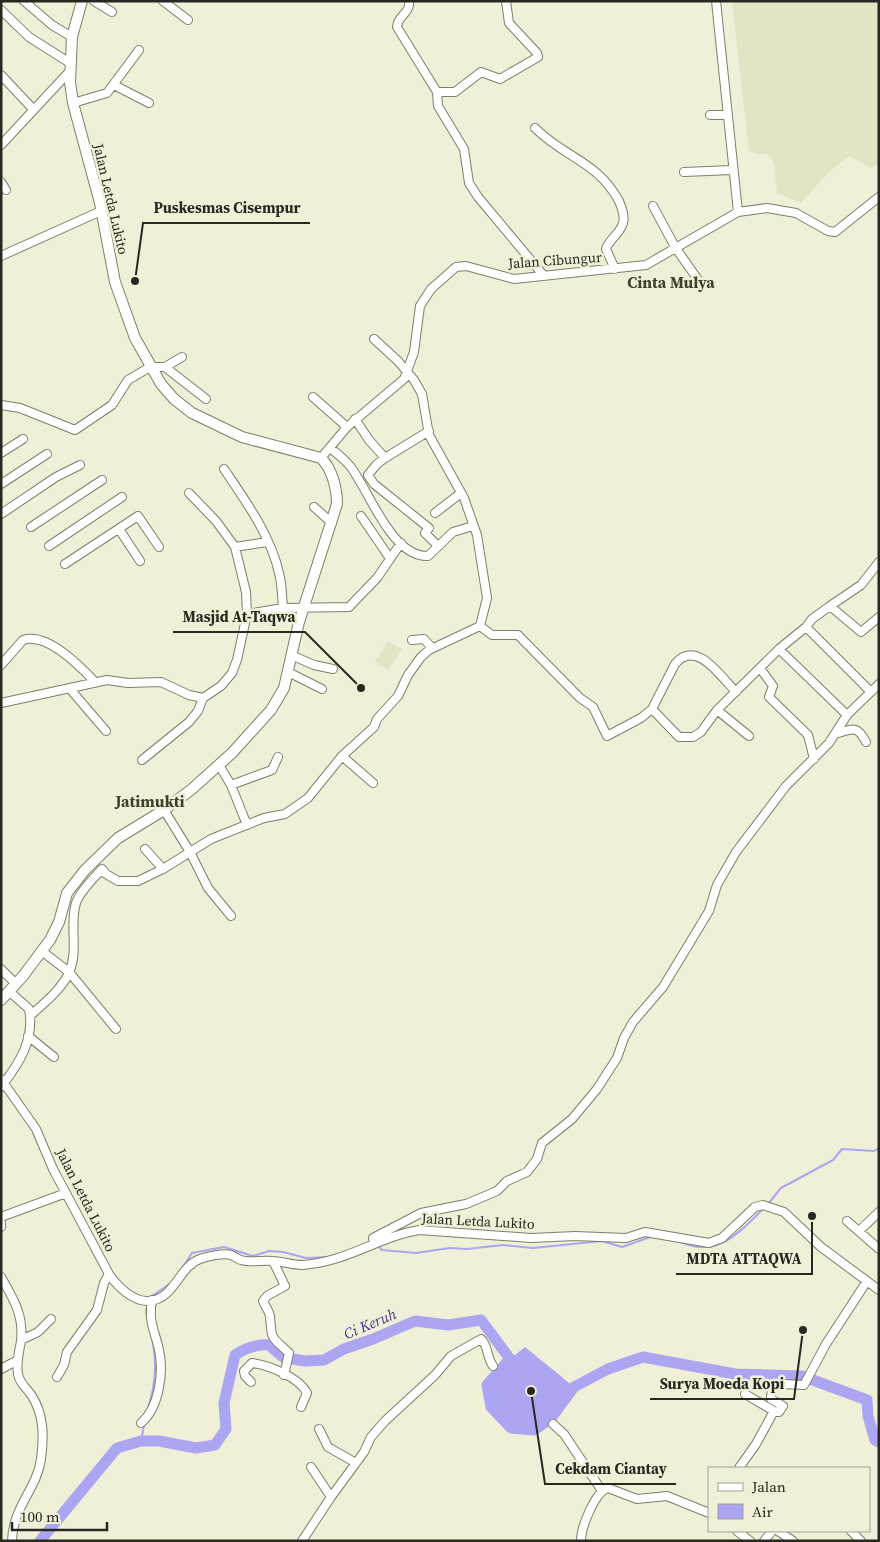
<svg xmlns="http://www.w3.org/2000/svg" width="880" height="1542" font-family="'Source Serif 4',serif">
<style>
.built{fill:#e4e4c5}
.water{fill:#aca5f2}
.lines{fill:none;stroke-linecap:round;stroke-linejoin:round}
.stream{stroke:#aca5f2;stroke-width:2}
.river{stroke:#aca5f2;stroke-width:11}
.street-casing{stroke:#7e7e69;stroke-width:10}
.secondary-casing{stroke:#7e7e69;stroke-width:12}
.street{stroke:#fff;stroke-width:8}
.secondary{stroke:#fff;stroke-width:10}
.labels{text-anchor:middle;stroke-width:5;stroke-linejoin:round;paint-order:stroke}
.street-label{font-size:14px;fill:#292820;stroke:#f0f0d9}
.water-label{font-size:15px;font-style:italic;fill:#493890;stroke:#f0f0d9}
.quarter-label{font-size:16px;font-weight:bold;fill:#403f2c;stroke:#f0f0d9}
.leader{fill:none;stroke:#292820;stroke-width:2}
.callout-dot{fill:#292820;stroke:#f0f0d9;stroke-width:2}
.callout-label{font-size:15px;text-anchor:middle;font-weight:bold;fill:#292820;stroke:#f0f0d9;stroke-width:5;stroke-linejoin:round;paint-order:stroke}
</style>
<rect width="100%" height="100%" fill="#f0f0d9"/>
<path class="built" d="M732 1H879V167L876 165 871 168 849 156 828 173 801 203 777 193 774 165 769 154H757L749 151Z
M388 641 402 649 388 670 375 662Z"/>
<path class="water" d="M525 1347 574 1387C570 1400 548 1426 534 1430 528 1432 517 1429 511 1428L491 1407 488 1385 510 1359Z"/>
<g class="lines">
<path class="stream" d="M768 1204 781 1188 833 1160 842 1149 874 1151 879 1148
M677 1241C684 1243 692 1247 700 1247 726 1249 746 1226 763 1209
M378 1246 382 1250 416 1253 450 1248 467 1249 503 1245 533 1248 602 1241 622 1247 653 1236
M179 1273 192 1253 224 1247 253 1256 269 1251 283 1252 306 1258 327 1257
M149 1298 171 1283
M148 1302 146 1311 148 1322
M148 1408C157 1381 157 1357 150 1329
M141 1441 144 1425"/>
<path class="river" d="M40 1541 117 1448 141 1441H159L196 1448 215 1445 226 1429 224 1403 235 1355C246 1348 256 1344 269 1345L283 1357 304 1361 324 1360 344 1349 373 1339 415 1321 448 1325 481 1320 510 1359 487 1385 491 1407 511 1428 534 1430 551 1418 574 1387 608 1369 643 1357 735 1374 802 1376 867 1400 868 1416 875 1440 879 1442"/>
<defs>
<path id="street" d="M24 1 52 25 72 37
M94 1 112 12
M163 1 188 20
M409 1C411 13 397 16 397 27L437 92 438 106 464 149 469 183 478 197 544 276
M716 1 738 212
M1 10 29 37 70 63
M1 75 33 109
M114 85 149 103
M437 92H455L481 72 500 79 538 57 537 53 509 23 506 1
M73 103 107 93 139 50
M710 115H727
M535 128C565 158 597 161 619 201 622 208 625 216 623 223 620 234 609 239 606 249L615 269
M1 145 69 72
M684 172 732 170
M1 182 6 190
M653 206 675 247 701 284
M1 256 101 211
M165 367 206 399
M313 397 347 427
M1 405 20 408 75 430 112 405 128 380 150 367H165L182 357
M355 419 369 440 385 458 429 431
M330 448C338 454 344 459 350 466 369 490 391 557 428 556L453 532 473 526
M1 453 23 439
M321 458 347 427 404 379 414 352 420 306 431 289 456 267 466 266 514 279 646 265 738 212 767 208 796 213 828 231 835 232 879 197
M385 458 377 464 368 475 374 484 429 528 425 533 437 545
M224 469C245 500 271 536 279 573 282 584 282 597 283 608
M1 484 47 454
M314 507 332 523
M435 513 461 493
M1 514 56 477 80 465
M361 516 389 557
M31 527 102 480
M119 529 140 561
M49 546 122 497
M235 547 267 542
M65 564 138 516 159 547
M830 606 861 585 879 562
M247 614 283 608 349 607 377 578 401 543
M480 626 492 635H518L580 698 593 707 607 736 641 718 652 709 675 664C696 638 721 677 736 692
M806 627 871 692
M412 640 424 639 432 648
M779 649 847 715
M291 655 314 665 333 669
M1 665 23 640C47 632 80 666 95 682
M760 668 773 686 769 697 808 735 814 759
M288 672 322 689
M70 689 106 731
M1 703 107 680 128 683 161 682 189 695 203 698
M652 709 679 737H693L701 732 717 710 779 649 806 627 812 619 830 606 861 632 879 617
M717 710 749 736
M835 734C851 730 856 723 866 742
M342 756 373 783
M142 760 189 722 198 711 203 698 221 686 232 673 237 660 247 614 246 592 235 547 216 521 189 493
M219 765 231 785 247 825
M231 785 272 770 278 757
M164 810 190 852 208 888 231 916
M145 849 163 869
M43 952 69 972 116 1029
M1 969 16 984
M30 1016C44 1003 61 990 69 973 79 950 69 925 76 903 80 891 94 878 102 869L106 874 118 881H138L163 869 211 839 264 818 285 814 308 798 342 756 374 727 377 719 398 696 408 675 421 657 429 650 480 626 487 598 477 535 464 498 429 435 422 394 414 380 398 361 374 339
M28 1036 54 1057
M1 1079 36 1129 53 1169 109 1274C117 1286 133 1302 149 1301 175 1299 179 1266 200 1259 208 1256 223 1253 231 1255 234 1256 237 1259 241 1260 250 1263 262 1260 272 1261 281 1261 292 1265 302 1265 348 1262 377 1237 419 1230L531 1238 575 1236 626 1238 645 1232 709 1243 722 1238 755 1207 763 1205 784 1212 821 1247 879 1290
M1 1087C19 1064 35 1039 29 1009L10 992
M1 1217 66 1193
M847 1221 879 1249
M1 1223V1227
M859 1231 879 1212
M374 1244 373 1238 421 1213 466 1204 497 1191 507 1181 527 1172 537 1159 542 1143 572 1119 597 1089 617 1058 624 1038 633 1022 663 987 709 911 717 885 736 852 786 786 829 743 847 715 879 684
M273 1261 285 1286 267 1296 263 1301C265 1306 269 1311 270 1316 272 1341 270 1335 289 1353L284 1375
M1 1277C13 1298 24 1315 21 1341 19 1353 16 1362 18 1374 20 1385 27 1388 32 1396 44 1415 44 1437 41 1459 37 1489 13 1506 12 1541
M21 1340 38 1332 51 1319
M1 1369 16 1361
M57 1377 64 1365 67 1352 97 1310 104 1283 109 1274
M251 1382 245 1376 244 1371 252 1363C268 1365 299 1377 307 1393L301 1407
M745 1394 774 1411 779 1412 783 1406 771 1399 772 1386 783 1384 804 1385 826 1344 867 1281
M141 1423C159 1408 164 1373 159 1350 155 1331 148 1322 152 1300
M553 1424 564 1434 602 1491
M319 1429 328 1447 356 1463
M739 1468 756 1444 774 1411
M331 1497 364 1452 371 1437 385 1421 435 1375 451 1356 481 1339C489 1346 486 1357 493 1366
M737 1531 750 1541
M778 1531 793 1541
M851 1531 861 1541
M302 1541 331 1497 311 1467
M581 1541C581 1527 595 1492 608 1488L637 1499 667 1496 709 1513
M764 1541 772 1531"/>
<path id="secondary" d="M1 1000 23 976 50 940 59 922 67 893 85 870 118 838 164 810 192 789 232 753 271 710 284 688 299 622 337 504C337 488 332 469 321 458L242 437 192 413 174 399 161 384 135 338 115 282 100 203 73 103 70 82 72 37 82 1"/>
</defs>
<use href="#street" class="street-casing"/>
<use href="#secondary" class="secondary-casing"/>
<use href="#street" class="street"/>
<use href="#secondary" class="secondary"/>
</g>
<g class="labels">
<g class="street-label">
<text transform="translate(111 199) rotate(77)" y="5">Jalan Letda Lukito</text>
<text transform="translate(555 260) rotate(-4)" y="5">Jalan Cibungur</text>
<text transform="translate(86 1200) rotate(63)" y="5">Jalan Letda Lukito</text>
<text transform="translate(478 1221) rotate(3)" y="5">Jalan Letda Lukito</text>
</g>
<g class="water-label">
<text transform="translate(370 1324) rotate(-23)" y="5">Ci Keruh</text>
</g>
<g class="quarter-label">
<text x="671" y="288">Cinta Mulya</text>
<text x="150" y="807">Jatimukti</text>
</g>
</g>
<path class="leader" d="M135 281L143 223H310M361 688L305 632H173M812 1216L812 1274H676M803 1330L794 1399H650M531 1391L545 1484H676"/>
<g class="callout-dot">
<circle cx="135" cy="281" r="5"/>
<circle cx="361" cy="688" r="5"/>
<circle cx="812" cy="1216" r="5"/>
<circle cx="803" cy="1330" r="5"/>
<circle cx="531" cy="1391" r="5"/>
</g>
<g class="callout-label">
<text x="227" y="213">Puskesmas Cisempur</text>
<text x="239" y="622">Masjid At-Taqwa</text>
<text x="744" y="1264">MDTA ATTAQWA</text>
<text x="722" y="1389">Surya Moeda Kopi</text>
<text x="611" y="1474">Cekdam Ciantay</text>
</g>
<rect width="880" height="1542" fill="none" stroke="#292820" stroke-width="5"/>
<rect x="708" y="1467" width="162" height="65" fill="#f0f0d9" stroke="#a0a08f"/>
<rect x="718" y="1483" width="25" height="8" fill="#ffffff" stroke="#a0a08f"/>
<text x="752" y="1492" font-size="15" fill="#292820">Jalan</text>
<rect x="718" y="1504" width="25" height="15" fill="#aca5f2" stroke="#a0a08f"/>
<text x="752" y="1517" font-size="15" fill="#292820">Air</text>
<path d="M12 1522v8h95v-8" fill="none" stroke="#292820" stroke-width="2.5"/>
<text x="20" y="1522" font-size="15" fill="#292820" stroke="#f0f0d9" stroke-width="4" paint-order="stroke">100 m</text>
</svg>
